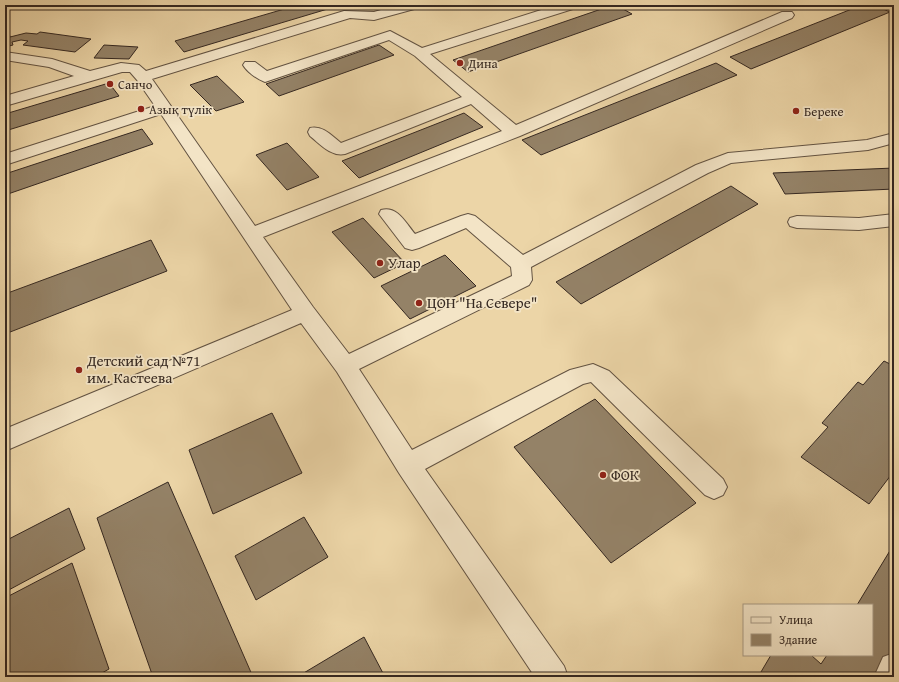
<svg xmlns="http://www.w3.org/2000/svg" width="899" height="682" font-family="'Gentium Book Plus',serif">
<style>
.building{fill:#948267;stroke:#352821}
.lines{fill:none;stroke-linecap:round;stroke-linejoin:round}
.minor-casing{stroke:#635342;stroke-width:2}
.minor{fill:#f3e4c6;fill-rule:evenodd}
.poi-dot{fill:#8f2418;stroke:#f3e4c6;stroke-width:1.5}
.labels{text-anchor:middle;stroke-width:3.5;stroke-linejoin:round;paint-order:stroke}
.far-poi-label{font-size:13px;fill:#352821;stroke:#f3e4c6;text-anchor:start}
.poi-label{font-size:15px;fill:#352821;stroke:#f3e4c6;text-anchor:start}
</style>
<rect width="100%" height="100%" fill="#ecd5a7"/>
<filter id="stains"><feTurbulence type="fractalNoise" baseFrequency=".005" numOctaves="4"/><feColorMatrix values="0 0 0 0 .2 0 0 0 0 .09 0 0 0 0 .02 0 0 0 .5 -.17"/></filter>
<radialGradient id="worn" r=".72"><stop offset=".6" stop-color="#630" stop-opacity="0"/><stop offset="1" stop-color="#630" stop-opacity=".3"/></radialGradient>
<path class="building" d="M298 5H341L184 52 175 41Z
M613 5H616L632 14 468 72 453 60Z
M862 5H874L890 12 751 69 730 57Z
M40 32 91 39 75 52 23 45 28 41 21 40 12 42 13 45 5 47V34L9 33 10 37 26 33 37 34Z
M104 45 138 47 129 59 94 58Z
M379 45 394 55 279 96 266 84Z
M716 63 737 75 541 155 522 140Z
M217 76 244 102 216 111 190 85Z
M109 83 119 96 5 131V114Z
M464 113 483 127 359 178 342 161Z
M142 129 153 144 5 195V174Z
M287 143 319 177 287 190 256 155Z
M894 168V189L785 194 773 173Z
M731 186 758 204 581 304 556 282Z
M363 218 405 263 374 278 332 232Z
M151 240 167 271 5 334V294Z
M445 255 476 286 410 319 381 286Z
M884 361 894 366V471L869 504 801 457 828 427 822 423 858 382 863 385Z
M595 399 696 503 611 563 514 447Z
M272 413 302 473 213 514 189 450Z
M168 482 253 677H153L97 518Z
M69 508 85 549 5 592V541Z
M304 517 328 557 256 600 235 556Z
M894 544V677H758L771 655H811L821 664 827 655H872V605H857Z
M72 563 109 669 95 677H5V598Z
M364 637 385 677H297Z"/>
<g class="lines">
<defs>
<path id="minor" d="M398 5H420L418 8 374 20 350 18 152 79 255 226 502 131 471 104 345 154C331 157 320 144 310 136L308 132 310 128C323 125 332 136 341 143L462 97 415 56 389 40 265 82C257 79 247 72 243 65L245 62H255L267 71 390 31 422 48 557 5H578L576 8 430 54 516 125 782 12H792L794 15 792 18 520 136 263 237 313 307 349 354 512 276 511 267 466 228 419 248 412 250 405 248 379 214 381 210C397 205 406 223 415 234L461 216 468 214 475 216 523 255 696 165 728 153 867 140 894 133V143L868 150 731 163 708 173 531 267 532 280 529 285 359 369 412 450 570 370 593 364 609 371 723 479 727 487 723 495 714 499 705 495 591 382 583 384 425 469 564 666 568 677H535L399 473 337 372 301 323 5 451V429L292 310 161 114 5 165V154L155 106 137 80 130 72H122L5 106V96L74 76 49 67 5 60V52L52 59 90 71 121 63 139 65 146 71 344 11 374 12Z
M894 214V226L859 230 797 228 790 226 788 222 790 218 797 216 859 218Z
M894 653V677H874L883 657Z"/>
</defs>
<use href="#minor" class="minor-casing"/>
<use href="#minor" class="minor"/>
</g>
<g class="poi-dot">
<circle cx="460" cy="63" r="4"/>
<circle cx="110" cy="84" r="4"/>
<circle cx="141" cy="109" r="4"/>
<circle cx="796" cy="111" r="4"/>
<circle cx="380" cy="263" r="4"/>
<circle cx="419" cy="303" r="4"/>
<circle cx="79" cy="370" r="4"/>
<circle cx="603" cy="475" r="4"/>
</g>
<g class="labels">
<g class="far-poi-label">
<text x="468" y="68">Дина</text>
<text x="118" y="89">Санчо</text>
<text x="149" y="114">Азық түлік</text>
<text x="804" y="116">Береке</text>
</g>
<g class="poi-label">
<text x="388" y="268">Улар</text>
<text x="427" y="308">ЦОН "На Севере"</text>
<text x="87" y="366">Детский сад №71<tspan x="87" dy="17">им. Кастеева</tspan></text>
<text x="611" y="480">ФОК</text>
</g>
</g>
<rect width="899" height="682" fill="none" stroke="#ecd5a7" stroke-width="20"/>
<rect x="6" y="6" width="887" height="670" fill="none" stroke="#352821" stroke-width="2"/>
<rect x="10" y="10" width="879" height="662" fill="none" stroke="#352821"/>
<rect x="743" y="604" width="130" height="52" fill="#f3e4c6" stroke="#a79984"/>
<rect x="751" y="617" width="20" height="6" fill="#f3e4c6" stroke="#a79984"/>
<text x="779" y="624" font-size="12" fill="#352821">Улица</text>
<rect x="751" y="634" width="20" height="12" fill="#948267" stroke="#a79984"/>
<text x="779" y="644" font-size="12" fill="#352821">Здание</text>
<rect width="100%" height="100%" filter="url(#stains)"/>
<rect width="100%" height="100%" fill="url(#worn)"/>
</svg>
